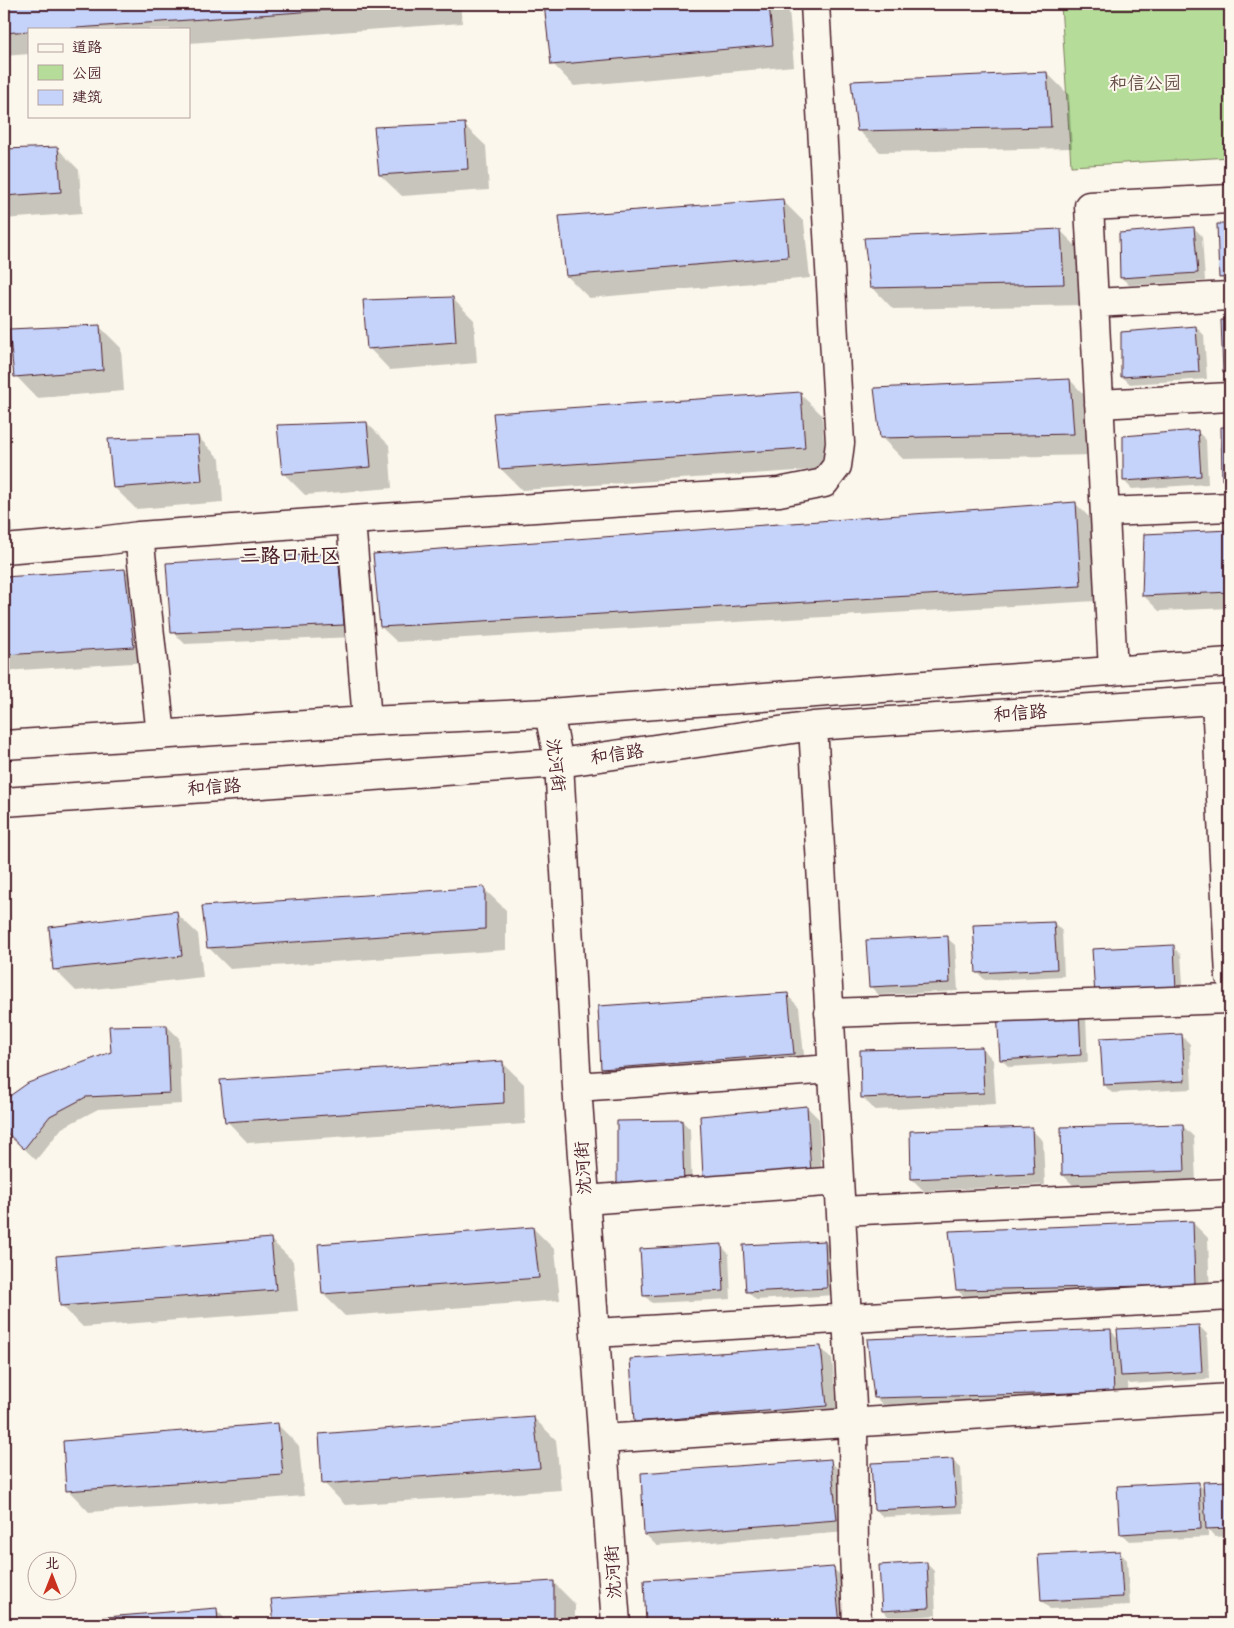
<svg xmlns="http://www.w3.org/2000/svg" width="1234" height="1628" font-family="'Balsamiq Sans','LXGW WenKai TC',sans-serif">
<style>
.green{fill:#b5dd99;stroke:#807e62}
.shadow{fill:#0003}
.building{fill:#c5d2f9;stroke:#4a1f2b}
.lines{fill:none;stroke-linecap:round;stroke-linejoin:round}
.minor-casing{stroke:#4a1f2b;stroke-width:31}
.minor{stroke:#fbf7ec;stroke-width:28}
.labels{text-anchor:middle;stroke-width:4;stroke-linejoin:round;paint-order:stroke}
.park-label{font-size:18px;fill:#654e46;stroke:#fbf7ec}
.street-label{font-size:18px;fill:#4a1f2b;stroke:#fbf7ec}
.quarter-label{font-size:20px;font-weight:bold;fill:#4a1f2b;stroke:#fbf7ec}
</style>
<rect width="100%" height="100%" fill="#fbf7ec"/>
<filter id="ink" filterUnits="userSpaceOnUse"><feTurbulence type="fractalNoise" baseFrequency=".02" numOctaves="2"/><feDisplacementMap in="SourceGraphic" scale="10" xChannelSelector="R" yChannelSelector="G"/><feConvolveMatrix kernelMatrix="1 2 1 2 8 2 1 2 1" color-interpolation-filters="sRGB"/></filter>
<g filter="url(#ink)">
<path class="green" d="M1061 4H1230V157L1071 166Z"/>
<path class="shadow" d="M4 4H460L462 23 189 43V29H29V54L4 56Z
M570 4H782L789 10 794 66 574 86 553 64 546 6Z
M863 4H1060V5L868 9Z
M1047 73 1069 95 1072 148 880 152 858 130Z
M464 125 486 146 489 190 402 196 380 175Z
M57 148 79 170 82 213 4 219V150Z
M782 200 804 222 810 278 589 298 567 276Z
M1218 225H1230V287L1220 277Z
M1194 228 1202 236 1205 281 1129 285 1121 277Z
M1060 230 1082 252 1085 305 893 309 872 287Z
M452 298 474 320 477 363 390 370 369 348Z
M1223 321H1230V378L1225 372Z
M99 326 121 348 124 391 37 398 16 376Z
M1196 327 1204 335 1207 379 1130 384 1122 376Z
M1070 380 1091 402 1095 455 903 459 881 437Z
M800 394 822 415 826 469 522 490 500 468Z
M367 423 389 445 392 488 305 495 283 473Z
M1222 428H1230V486L1224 480Z
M1198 432 1206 440 1208 484 1132 489 1124 481Z
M198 437 220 459 223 502 136 509 114 487Z
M4 474 8 478 12 532 4 533Z
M1075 503 1091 519 1096 601 397 642 381 627Z
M1230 531V608L1159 611 1143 595 1146 536Z
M338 555 349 567 355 637 185 644 173 632Z
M125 570 140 586 149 662 4 671V578Z
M484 889 506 910V950L230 969 209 948Z
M176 913 198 934 203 977 76 991 54 969Z
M1054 923 1062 931 1064 976 985 980 977 972Z
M947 938 955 945 958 991 879 995 871 987Z
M1173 947 1181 955 1184 999 1096 995Z
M787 995 799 1007 805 1065 614 1080 602 1068Z
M998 1013 1086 1018 1088 1062 1009 1067 1001 1059Z
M167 1026 179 1038 182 1104 98 1109 62 1128 36 1160 4 1129V1101L8 1097 112 1052Z
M1182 1036 1190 1044 1192 1089 1112 1093 1104 1085Z
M982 1048 993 1060 996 1104 875 1110 863 1098Z
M502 1062 524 1084 525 1124 248 1143 227 1121Z
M807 1107 819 1119 822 1186 716 1188 704 1176Z
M682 1121 690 1129 692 1194 626 1192Z
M1182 1125 1194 1137 1196 1182 1075 1187 1063 1175Z
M1031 1129 1043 1141 1045 1185 924 1191 912 1179Z
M1192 1222 1208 1238 1210 1300 973 1305 957 1290Z
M533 1228 555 1250 560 1300 345 1316 323 1294Z
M271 1240 293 1261 298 1311 83 1327 61 1305Z
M825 1242 833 1250 835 1295 756 1300 748 1292Z
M721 1246 729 1254 731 1299 652 1303 644 1295Z
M1199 1326 1207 1334 1209 1379 1130 1384 1128 1382 1129 1407 891 1413 875 1397 1110 1330 1119 1339Z
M820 1347 832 1359 838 1418 647 1433 635 1421Z
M534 1418 556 1440 561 1490 345 1505 324 1483Z
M277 1424 299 1446 304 1496 89 1512 68 1490Z
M830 1461 842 1473 848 1532 657 1546 645 1534Z
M953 1461 961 1468 963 1513 883 1517 875 1509Z
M1230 1482V1536L1215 1537 1208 1529V1537L1129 1541 1121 1533 1198 1484 1205 1490 1204 1483Z
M1119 1552 1127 1560 1130 1605 1050 1609 1042 1601Z
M926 1563 934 1571 936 1615 891 1619 883 1611Z
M833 1568 845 1580 850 1624H647L645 1581Z
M553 1582 575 1604V1624H275L272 1600Z
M216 1610 231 1624H35Z"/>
<path class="building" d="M4 4H413L63 29H29V31L4 33Z
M544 4H769L773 45 551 65Z
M1047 72 1051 127 857 131 851 81Z
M465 123 468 169 379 175 374 127Z
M58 147 61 192 4 196V149Z
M783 199 788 257 566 276 559 216Z
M1217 224H1230V277L1219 278Z
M1194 227 1198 273 1120 278 1119 233Z
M1061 229 1064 284 870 288 864 238Z
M453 297 456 342 367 349 363 300Z
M1221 320H1230V373H1223Z
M100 325 103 370 14 377 9 329Z
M1196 326 1199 372 1121 377V332Z
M1070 379 1074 434 880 438 874 388Z
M801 392 805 448 499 469 493 413Z
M367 422 371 467 282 474 277 425Z
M1221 427H1230V480H1222Z
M1198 430 1201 476 1123 481V436Z
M198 436 202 481 113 488 108 439Z
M1076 502 1081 586 380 627 373 554Z
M1230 530V592L1142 596 1144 534Z
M338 553 344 625 171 633 166 563Z
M125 569 134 647 4 655V577Z
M485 887V929L207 948 202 906Z
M177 911 182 956 53 970 49 927Z
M1054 922 1057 969 976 973 973 925Z
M948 936 950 983 869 987 866 940Z
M1174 945 1176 992 1095 996 1092 949Z
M788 993 794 1054 601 1069 598 1006Z
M1079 1008 1081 1055 1000 1060 997 1012Z
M167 1025 170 1093 86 1097 50 1116 24 1149 4 1130V1100L28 1083 111 1052 109 1026Z
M1182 1034 1185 1081 1103 1085 1100 1038Z
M982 1047 984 1093 861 1098 860 1050Z
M503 1061 504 1103 225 1122 220 1080Z
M807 1106 811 1174 703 1177 700 1116Z
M682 1120 684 1187 617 1185V1121Z
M1183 1124 1185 1171 1062 1175 1061 1127Z
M1032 1127 1034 1174 911 1179 910 1131Z
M1193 1221 1195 1285 956 1290 949 1231Z
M533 1227 539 1278 322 1294 318 1244Z
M271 1238 276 1290 60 1306 56 1256Z
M825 1241 827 1288 746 1292 743 1245Z
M722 1244 724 1291 643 1296 640 1249Z
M1199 1325 1202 1372 1121 1376 1117 1329Z
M1111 1329 1114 1392 874 1398 867 1339Z
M821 1346 827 1406 634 1422 630 1359Z
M534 1417 540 1468 322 1484 319 1434Z
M278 1423 283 1475 66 1491 63 1441Z
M831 1459 837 1520 644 1535 641 1473Z
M953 1459 956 1506 874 1510 871 1463Z
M1230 1481V1528L1206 1529 1203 1482Z
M1199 1482 1201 1529 1120 1534 1117 1486Z
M1120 1551 1123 1597 1041 1601 1038 1555Z
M927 1562 929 1608 882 1611 879 1565Z
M834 1567 840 1624H646L644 1580Z
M554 1581V1622L528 1624H274L271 1599Z
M217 1608 218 1624H20Z
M1230 1619V1624H1195V1621Z"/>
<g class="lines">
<defs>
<path id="minor" d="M1094 303 1230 296
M1099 404 1230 397
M1105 512 1230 507
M351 520 367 721
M139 536 161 735
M4 549 100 541 139 536 351 520 779 492 824 483 837 466 840 443 815 4
M1113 671 1089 206 1230 199
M1216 700 1230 977
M549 713 559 763 577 1087 616 1624
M813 726 853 1423 854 1552 857 1624
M4 745 367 721 549 713 1230 662
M4 802 559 763 813 726 1230 699
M829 1013 1230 999
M577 1087 832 1069
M585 1200 839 1181
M841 1211 1230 1193
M595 1333 1230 1296
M603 1439 1230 1398"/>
</defs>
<use href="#minor" class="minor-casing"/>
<use href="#minor" class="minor"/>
</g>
</g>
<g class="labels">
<g class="park-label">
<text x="1145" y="89">和信公园</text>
</g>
<g class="street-label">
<text transform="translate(1020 713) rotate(-4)" y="6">和信路</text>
<text transform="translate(617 754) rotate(-8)" y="6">和信路</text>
<text transform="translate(556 765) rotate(83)" y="6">沈河街</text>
<text transform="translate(214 787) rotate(-4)" y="6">和信路</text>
<text transform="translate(583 1168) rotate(-94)" y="6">沈河街</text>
<text transform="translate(613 1572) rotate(-94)" y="6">沈河街</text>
</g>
<g class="quarter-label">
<text x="290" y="562">三路口社区</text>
</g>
</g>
<rect width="1234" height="1628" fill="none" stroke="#fbf7ec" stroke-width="20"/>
<rect x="10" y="10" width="1214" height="1608" fill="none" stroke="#4a1f2b" stroke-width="2" filter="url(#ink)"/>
<rect x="28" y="28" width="162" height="90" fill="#fbf7ec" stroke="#b4a19f"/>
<rect x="38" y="44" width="25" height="8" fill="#fbf7ec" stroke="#b4a19f"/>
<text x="72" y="52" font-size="15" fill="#4a1f2b">道路</text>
<rect x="38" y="65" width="25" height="15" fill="#b5dd99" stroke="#b4a19f"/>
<text x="72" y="78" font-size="15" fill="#4a1f2b">公园</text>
<rect x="38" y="90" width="25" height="15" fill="#c5d2f9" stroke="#b4a19f"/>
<text x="72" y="102" font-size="15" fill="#4a1f2b">建筑</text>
<g transform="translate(52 1576)"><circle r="24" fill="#fbf7ec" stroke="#b4a19f"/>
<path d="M0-4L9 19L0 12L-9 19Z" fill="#c8321e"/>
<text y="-8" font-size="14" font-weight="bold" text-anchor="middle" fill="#4a1f2b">北</text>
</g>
</svg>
